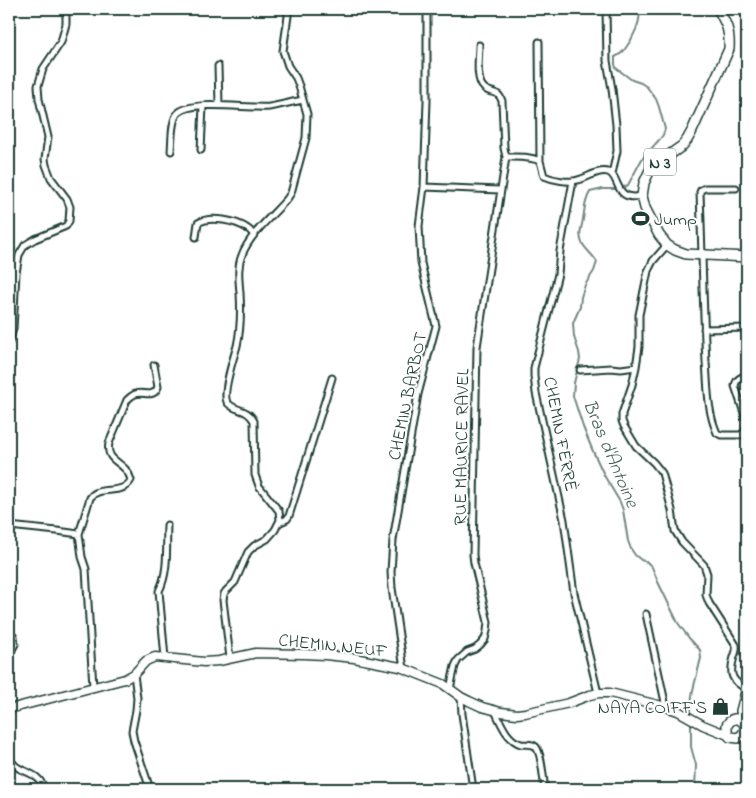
<svg xmlns="http://www.w3.org/2000/svg" width="756" height="798" font-family="'Indie Flower',sans-serif">
<style>
.lines{fill:none;stroke-linecap:round;stroke-linejoin:round}
.stream{stroke:#758883;stroke-width:2}
.street-casing{stroke:#1f3d34;stroke-width:9}
.secondary-casing{stroke:#1f3d34;stroke-width:11}
.primary-casing{stroke:#1f3d34;stroke-width:12}
.street{stroke:#fff;stroke-width:5}
.secondary{stroke:#fff;stroke-width:8}
.primary{stroke:#fff;stroke-width:9}
.labels{text-anchor:middle;stroke-width:4;stroke-linejoin:round;paint-order:stroke}
.shield{fill:#fff;stroke:#627771;stroke-width:1}
.shield-label{font-size:16px;font-weight:bold;fill:#1f3d34}
.poi-label{font-size:18px;fill:#1f3d34;stroke:#fff;text-anchor:start}
.street-label{font-size:18px;fill:#1f3d34;stroke:#fff}
.water-label{font-size:19px;font-style:italic;fill:#4a625b;stroke:#fff}
</style>
<rect width="100%" height="100%" fill="#fff"/>
<filter id="ink" filterUnits="userSpaceOnUse"><feTurbulence type="fractalNoise" baseFrequency=".02" numOctaves="2"/><feDisplacementMap in="SourceGraphic" scale="10" xChannelSelector="R" yChannelSelector="G"/><feConvolveMatrix kernelMatrix="1 2 1 2 8 2 1 2 1" color-interpolation-filters="sRGB"/></filter>
<g filter="url(#ink)">
<g class="lines">
<path class="stream" d="M639 9C642 21 632 40 625 49 623 53 619 55 615 57V64L616 68 632 80 641 83 647 87 656 99 659 107 665 129 663 135 659 140 642 159 628 185 620 189H603L590 192C584 203 585 208 583 219 582 228 578 233 582 243 586 250 593 255 597 262L594 271 585 285 581 297 580 307 573 323 574 337 579 352 580 359 574 383 573 396 583 427 592 449 605 477 620 502 623 510 628 541 631 549 635 555 641 560 647 562 652 567 658 582 678 623 689 638 700 650 701 658 693 690 691 703V716
M691 721V747L696 765 695 789"/>
<defs>
<path id="street" d="M606 9 607 61 612 89 616 125 617 151 612 174
M539 42 540 161
M479 45C479 56 475 80 484 88 491 95 498 89 502 101L504 148 506 157C517 157 529 156 540 161L544 176C553 180 569 183 578 180 588 178 598 169 608 172 621 176 613 202 642 196
M218 66 219 105
M201 150 203 106
M171 151C172 141 171 120 178 113 193 99 248 109 269 107 281 105 292 102 303 100
M573 181 560 251 558 274 534 368V376L536 393 564 520 574 593 598 693
M424 187 500 190
M736 188H705L701 190 700 192C702 249 703 305 706 362 708 386 707 411 717 433L721 435H741L745 431 747 425
M196 237 198 223C210 215 237 221 248 229 250 230 252 233 254 235
M667 245 653 261 648 271 639 315V347L636 367 632 385 622 414V421L624 426 636 446 654 463 662 473 672 510 675 531 682 542 704 565 707 574 706 595 709 603 736 645C737 650 736 652 734 657 729 674 731 681 747 689
M704 329 747 328
M9 342 13 329 16 273 19 255 25 245 35 239 66 226 69 221 70 207 67 199 51 178 46 165 45 159 48 137 39 99 38 86 43 69 61 42 66 24V9
M580 370 611 368 621 369 636 367
M747 375C741 377 736 379 735 386L747 422
M279 523 287 519 289 516 332 378
M9 526 57 531 79 534
M646 614 666 707
M9 632 14 636 15 644 9 655
M165 658 159 591C169 572 166 546 167 525
M230 658 223 600 224 594 226 591 235 582 248 552 254 546 267 539 275 530 280 520 279 511 259 486 255 475 254 421C247 407 234 412 227 402 222 393 234 356 237 346 241 328 241 310 240 293 239 280 237 267 242 255 250 234 272 216 287 199L291 193 306 138 307 114 299 86 296 78 288 66 283 51 288 16V9
M404 669 392 588 391 572 393 540 418 394 436 326 421 263 419 226 424 187 427 101V9
M134 674 137 698 136 710 132 731 134 741 150 789
M93 687 86 569 82 557 79 534 90 498C99 484 122 497 131 480 126 460 105 464 109 443L127 400C130 397 131 396 135 394 144 391 153 399 158 387L154 365
M450 689 455 666 458 660 467 652 475 649 480 645 485 639 487 631 488 622 474 563 473 555 477 347 506 157
M461 697 462 714 473 789
M495 711C501 723 507 740 521 744 526 745 532 743 536 747 542 754 543 779 545 789
M9 757C16 775 38 768 44 789"/>
<path id="secondary" d="M9 709 125 679 134 674 146 661 155 657 204 662 219 661 256 653 303 654 325 655 354 658 400 667 443 684 461 697 469 701 482 707 501 712 517 714 525 713 569 703 590 695 599 693H610L666 707 678 711 703 725 728 735"/>
<path id="primary" d="M718 9C727 25 730 31 729 49L692 131 687 140 682 146 655 165 649 172 644 183 642 196 645 208 659 235 667 245 675 250 686 254 747 257
M743 722C737 717 731 718 727 725V733L730 737 738 738 743 734 745 729
M744 724 741 711 746 692"/>
</defs>
<use href="#street" class="street-casing"/>
<use href="#secondary" class="secondary-casing"/>
<use href="#primary" class="primary-casing"/>
<use href="#street" class="street"/>
<use href="#secondary" class="secondary"/>
<use href="#primary" class="primary"/>
</g>
</g>
<defs>
<symbol id="stadium-bare" viewBox="-9 -9 18 18"><path d="M0-5a6.5 5 0 1 0 0 10a6.5 5 0 1 0 0-10ZM-3.5-1.8h7v3.6h-7Z" fill="#1f3d34" stroke="#fff" stroke-width="2.5" paint-order="stroke"/></symbol>
<symbol id="shop-bare" viewBox="-9 -9 18 18"><path d="M-5-2.5h2.3a2.7 3.5 0 0 1 5.4 0H5L5.5 6h-11ZM-1.5-2.5h3a1.5 2.3 0 0 0-3 0Z" fill="#1f3d34" stroke="#fff" stroke-width="2.5" paint-order="stroke"/></symbol>
</defs>
<g fill-rule="evenodd">
<use href="#stadium-bare" x="628" y="206" width="25" height="25"/>
<use href="#shop-bare" x="708" y="694" width="25" height="25"/>
</g>
<g class="labels">
<rect class="shield" x="644" y="148.5" width="32" height="27" rx="4"/>
<g class="shield-label">
<text x="660" y="168">N 3</text>
</g>
<g class="poi-label">
<text x="654" y="225">Jump</text>
<text x="707" y="713" text-anchor="end">NAYA COIFF'S</text>
</g>
<g class="street-label">
<text transform="translate(407 396) rotate(-78)" y="6">CHEMIN BARBOT</text>
<text transform="translate(561 434) rotate(79)" y="6">CHEMIN FÈRRÈ</text>
<text transform="translate(461 447) rotate(-89)" y="6">RUE MAURICE RAVEL</text>
<text transform="translate(333 645) rotate(6)" y="6">CHEMIN NEUF</text>
</g>
<g class="water-label">
<text transform="translate(612 453) rotate(67)" y="7">Bras d'Antoine</text>
</g>
</g>
<rect width="756" height="798" fill="none" stroke="#fff" stroke-width="30"/>
<rect x="15" y="15" width="726" height="768" fill="none" stroke="#1f3d34" stroke-width="2" filter="url(#ink)"/>
</svg>
